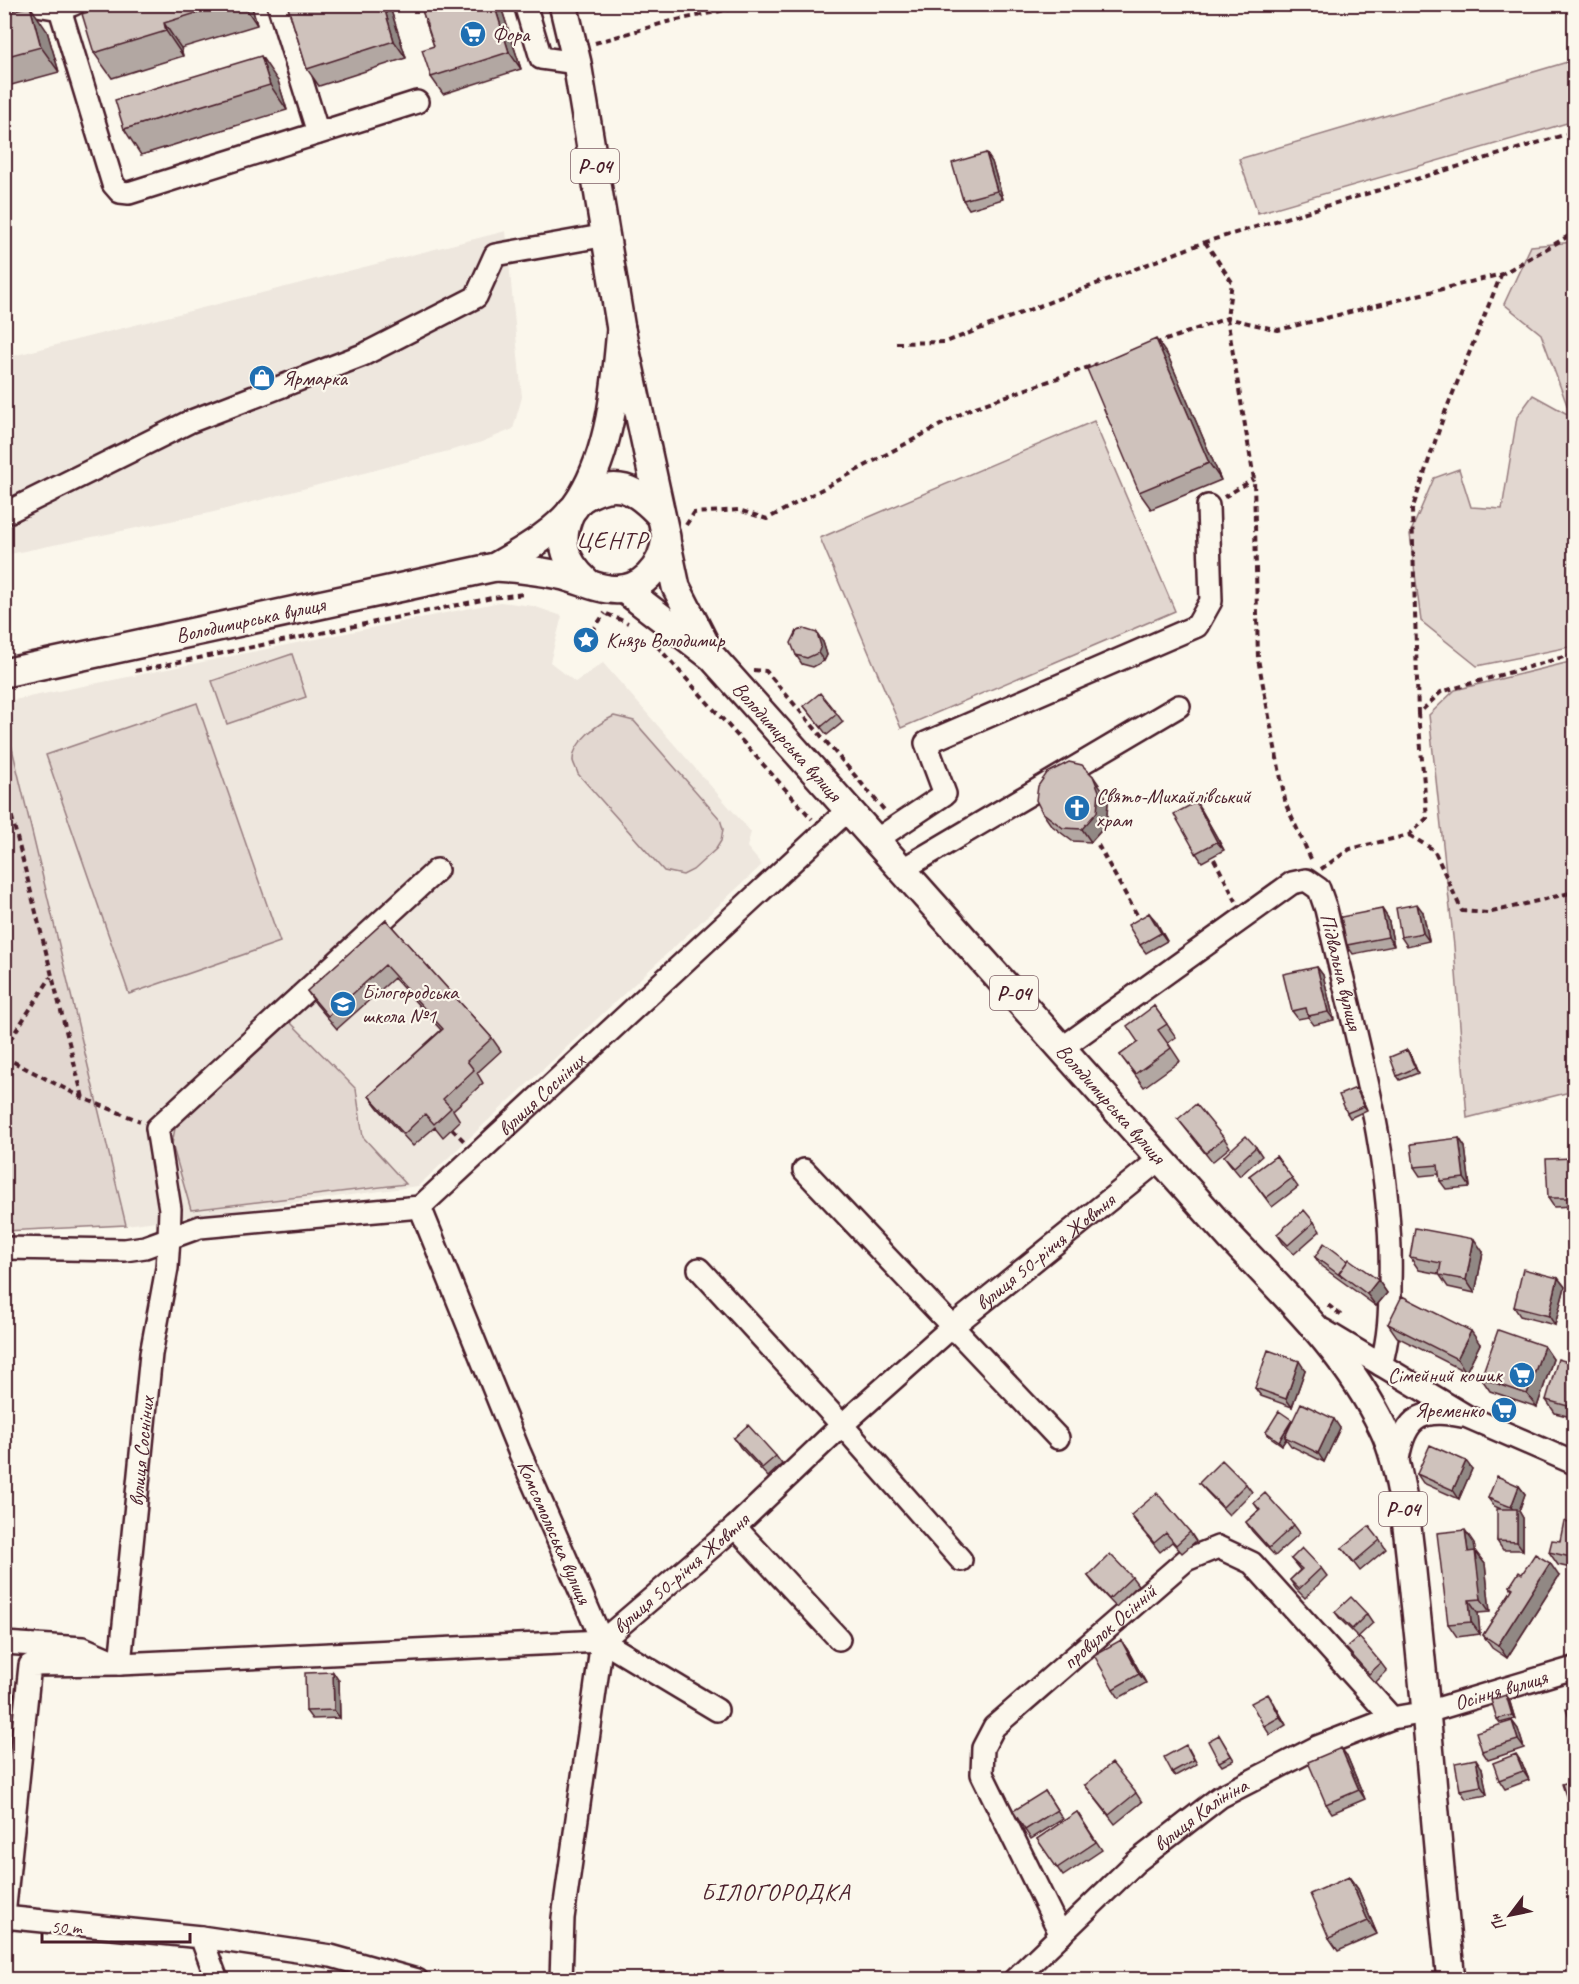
<svg xmlns="http://www.w3.org/2000/svg" width="1579" height="1984" font-family="Caveat,sans-serif">
<style>
.built{fill:#eee7de}
.green{fill:#e2d7d0;stroke:#967b7e;stroke-width:1.5}
.lines{fill:none;stroke-linecap:round;stroke-linejoin:round}
.minor-casing{stroke:#4a1f2b;stroke-width:26}
.major-casing{stroke:#4a1f2b;stroke-width:32}
.path{stroke:#4a1f2b;stroke-width:4;stroke-dasharray:6 4.5;stroke-linecap:butt}
.minor{stroke:#fbf7ec;stroke-width:21}
.major{stroke:#fbf7ec;stroke-width:27}
.wall{fill:#b2a7a2;stroke:#4a1f2b;stroke-width:1.5}
.shaded-wall{fill:#918884;stroke:#4a1f2b;stroke-width:1.5}
.building{fill:#cfc2bc;stroke:#4a1f2b;stroke-width:1.5}
.labels{text-anchor:middle;stroke-width:4.5;stroke-linejoin:round;paint-order:stroke}
.shield{fill:#fbf7ec;stroke:#7f6065;stroke-width:1.5}
.shield-label{font-size:20px;font-weight:bold;fill:#4a1f2b}
.poi-label{font-size:21px;fill:#4a1f2b;stroke:#fbf7ec;text-anchor:start}
.street-label{font-size:21px;fill:#4a1f2b;stroke:#fbf7ec}
.quarter-label{font-size:24px;letter-spacing:1.5px;fill:#4a1f2b;stroke:#fbf7ec}
</style>
<rect width="100%" height="100%" fill="#fbf7ec"/>
<filter id="ink" filterUnits="userSpaceOnUse"><feTurbulence type="fractalNoise" baseFrequency=".0167" numOctaves="2"/><feDisplacementMap in="SourceGraphic" scale="12" xChannelSelector="R" yChannelSelector="G"/><feConvolveMatrix kernelMatrix="1 2 1 2 8 2 1 2 1" color-interpolation-filters="sRGB"/></filter>
<g filter="url(#ink)">
<path class="built" d="M506 231 522 397 513 429 479 443 214 512 5 555V358Z
M500 602 533 606 562 616 550 662 575 682 603 663 751 832 747 847 762 865 418 1186 126 1225 5 719 4 702Z"/>
<path class="green" d="M1574 60V121L1258 213 1239 159Z
M1574 242V646L1477 666 1421 621 1410 534 1434 478 1459 469 1471 507 1502 509 1517 417 1533 395 1571 416 1541 334 1504 304 1531 246Z
M1094 421 1175 611 901 728 820 538Z
M292 654 306 697 227 724 212 681Z
M1574 661V1091L1467 1118 1454 946 1429 715 1455 690Z
M197 703 280 942 129 994 46 755Z
M614 716 634 721 720 819 723 829 721 841 716 849 693 870 683 875 664 871 578 774C577 770 574 765 573 761 572 742 599 723 614 716Z
M5 719 126 1225 5 1231Z
M290 1022 356 1089 363 1137 406 1184 191 1210 172 1144 176 1123Z"/>
<g class="lines">
<defs>
<g id="minor">
<path d="M31 4 60 9 74 4"/>
<path d="M278 4 318 133"/>
<path d="M525 4 541 58 577 63"/>
<path d="M4 7 14 4"/>
<path d="M60 9 113 184 120 192 129 193 417 102"/>
<path d="M4 514 189 422 363 355 476 297 495 255 607 235"/>
<path d="M876 840 945 794 926 743 1197 626 1211 601 1208 506"/>
<path d="M903 869 1179 706"/>
<path id="s1" d="M1062 1048 1292 883 1306 880 1319 889 1326 909C1354 1031 1394 1158 1390 1283 1390 1311 1389 1338 1381 1365"/>
<path d="M804 1170 1058 1438"/>
<path id="s2" d="M420 1207 519 1451 602 1641 563 1918 561 1980"/>
<path id="s3" d="M4 1248 125 1250 145 1247 200 1227 420 1207 849 809"/>
<path d="M699 1269 842 1425 961 1560"/>
<path d="M1323 1330 1468 1417 1574 1463"/>
<path d="M1397 1466C1403 1422 1416 1406 1462 1416"/>
<path d="M735 1527 839 1639"/>
<path d="M602 1641 717 1710"/>
<path id="s4" d="M4 1643 83 1648 120 1664 602 1641 735 1527 842 1425 952 1327 1161 1158"/>
<path id="s5" d="M4 1916 30 1665 120 1664 151 1354 167 1268 169 1238 170 1209 157 1128 437 870"/>
<path d="M4 1917 201 1937 331 1956 417 1980"/>
<path id="s6" d="M1061 1935 982 1774 983 1748 994 1727 1186 1560 1218 1547 1252 1563 1392 1718"/>
<path d="M201 1937 217 1980"/>
<path id="s7" d="M1014 1980 1136 1862 1220 1797 1317 1747 1392 1718 1427 1712 1574 1668"/>
</g>
<g id="major">
<path d="M581 499C616 477 635 488 661 516"/>
<path d="M571 511C558 539 563 560 586 581"/>
<path d="M666 540 676 587 706 646"/>
<path d="M495 567C516 568 538 571 559 575 576 578 591 587 608 589 641 594 663 567 666 537L621 329 577 63 563 4"/>
<path id="s8" d="M624 589 712 657 1231 1238C1288 1298 1347 1353 1383 1428 1404 1470 1410 1553 1415 1601 1429 1727 1437 1853 1451 1980"/>
<path id="s9" d="M4 673 495 567C525 550 562 529 581 498 611 449 616 385 621 329"/>
</g>
</defs>
<use href="#minor" class="minor-casing"/>
<use href="#major" class="major-casing"/>
<path class="path" d="M595 43 667 22 755 4
M1205 242 1232 282 1227 318 1254 479 1258 659 1286 805 1312 861
M896 343 946 342 1205 242 1574 132
M1155 344 1227 318 1278 330 1502 274 1574 233
M1224 497 1254 479
M686 525 694 513 739 510 767 519 970 409 1097 364
M607 614 628 623
M586 640 605 613
M657 646 812 819
M753 670 766 671 885 811
M135 671 492 598 524 594
M1418 714 1412 510 1444 415 1501 275
M4 786 83 1098
M1409 835 1434 850 1462 911 1488 913 1574 892
M1098 845 1141 922
M1214 859 1236 901
M1321 869 1350 849 1409 835 1427 818 1418 714 1441 692 1574 654
M4 1049 51 977
M4 1057 83 1098 140 1121
M452 1129 464 1141
M1328 1305 1343 1317"/>
<use href="#minor" class="minor"/>
<use href="#major" class="major"/>
</g>
<path class="wall" d="M112 4H251L257 25 181 48 183 56 112 78 94 53Z
M287 4H389L406 58 319 86 307 69Z
M420 4H500L521 69 443 94 431 77 434 46Z
M649 4H671L653 10Z
M4 13 47 31 59 72 4 87Z
M278 81 287 110 141 155 124 129Z
M986 153 992 162 1003 199 969 209 963 200Z
M1168 356 1221 480 1151 509 1139 492Z
M823 642 827 655 824 661 813 667 802 664 796 655Z
M804 706 837 714 843 722 827 735Z
M1102 789 1108 803 1106 825 1091 842 1072 841 1051 825 1042 812Z
M1202 811 1224 850 1202 862 1196 853Z
M1382 909 1388 918 1394 946 1353 954 1347 945Z
M1423 912 1429 941 1407 946 1401 937Z
M1149 913 1167 941 1146 953 1140 945Z
M386 920 492 1038 501 1051 477 1073 483 1083 453 1110 460 1121 443 1137 435 1127 413 1146 378 1108 369 1096 441 1030 394 978 337 1029 316 1004 307 991Z
M1317 967 1323 975 1334 1020 1314 1025 1308 1017 1298 1019 1292 1011Z
M1154 1006 1176 1037 1168 1043 1180 1061 1144 1087 1120 1055 1138 1042Z
M1407 1050 1410 1054 1418 1073 1400 1080 1397 1076Z
M1359 1092 1367 1110 1350 1118 1347 1113Z
M1178 1119 1224 1138 1230 1147 1212 1162Z
M1459 1138 1465 1147 1470 1187 1446 1189 1440 1181 1439 1174 1420 1176 1414 1167Z
M1256 1147 1262 1156 1240 1176 1230 1164 1224 1156Z
M1276 1156 1298 1187 1272 1207 1249 1176Z
M1575 1158V1206L1554 1207 1548 1198Z
M1314 1222 1320 1231 1294 1254 1283 1243 1277 1234Z
M1483 1252 1475 1293 1448 1287 1439 1274 1419 1270 1410 1257Z
M1315 1257 1378 1280 1387 1293 1376 1306 1321 1266Z
M1558 1278 1565 1287 1555 1325 1520 1316 1514 1307Z
M1388 1324 1480 1344 1466 1372 1397 1337Z
M1544 1346 1553 1359 1537 1407 1490 1391 1481 1378Z
M1575 1364V1418L1555 1413 1546 1400Z
M1305 1370 1292 1407 1261 1396 1255 1388Z
M1293 1421 1340 1428 1324 1462 1291 1446 1286 1439 1282 1445 1269 1436 1266 1432Z
M734 1438 776 1456 782 1464 768 1477 740 1447Z
M1472 1469 1459 1499 1423 1483 1417 1474Z
M1199 1483 1246 1484 1252 1492 1229 1515 1206 1491Z
M1519 1486 1525 1494 1519 1511 1523 1518V1550H1503L1497 1541 1501 1509 1494 1506 1488 1498Z
M1254 1503 1294 1525 1300 1533 1275 1556 1252 1531 1246 1522 1259 1510Z
M1131 1515 1190 1532 1196 1541 1182 1553 1172 1542 1160 1552 1137 1524Z
M1575 1524V1569L1558 1565 1549 1552Z
M1380 1540 1386 1549 1360 1571 1342 1548Z
M1474 1543 1475 1551 1485 1564 1490 1612 1478 1613 1480 1634 1457 1637 1448 1624Z
M1291 1559 1321 1568 1327 1576 1305 1598 1296 1589 1290 1580 1300 1570Z
M1522 1574 1559 1576 1507 1658 1492 1648 1483 1635 1512 1590 1510 1586Z
M1088 1576 1132 1577 1138 1585 1116 1607 1094 1584Z
M1335 1612 1367 1614 1373 1623 1358 1637 1341 1620Z
M1346 1648 1381 1663 1387 1671 1375 1683 1352 1657Z
M1127 1649 1146 1683 1119 1698 1113 1689Z
M339 1681 340 1718 312 1719 306 1711Z
M1506 1695 1509 1699 1515 1719 1500 1723 1497 1719Z
M1274 1703 1286 1725 1270 1735 1264 1726Z
M1512 1721 1518 1729 1524 1748 1488 1760 1482 1751Z
M1219 1735 1234 1760 1222 1766 1219 1762Z
M1189 1749 1197 1764 1175 1776 1172 1772Z
M1347 1756 1365 1799 1332 1813 1326 1804Z
M1522 1763 1529 1780 1505 1789 1499 1780Z
M1482 1768 1487 1795 1466 1799 1460 1790Z
M1575 1780V1811L1568 1802Z
M1085 1785 1136 1793 1142 1802 1115 1824Z
M1045 1791 1063 1819 1031 1839 1025 1830Z
M1077 1812 1102 1850 1063 1876 1037 1839Z
M1349 1877 1358 1889 1377 1934 1338 1951 1329 1938Z"/>
<path class="shaded-wall" d="M243 4H251L257 25Z
M383 4H389L406 58 394 41Z
M494 4H500L521 69 509 52Z
M30 6 47 31 59 72 41 47Z
M164 23 181 48 183 56 166 31Z
M261 56 278 81 287 110 270 85Z
M986 153 992 162 1003 199 997 191Z
M1156 339 1168 356 1221 480 1209 463Z
M817 633 823 642 827 655 824 661 818 653Z
M1093 776 1102 789 1108 803 1106 825 1091 842 1082 829Z
M1196 802 1202 811 1224 850 1217 842Z
M1417 904 1423 912 1429 941 1423 933Z
M1382 909 1388 918 1394 946 1388 937Z
M1149 913 1156 921 1167 941 1161 933Z
M1317 967 1323 975 1334 1020 1328 1012Z
M1407 1050 1410 1054 1418 1073 1415 1068Z
M1356 1088 1359 1092 1367 1110 1364 1106Z
M1459 1138 1465 1147 1470 1187 1464 1178Z
M1474 1239 1483 1252 1475 1293 1466 1280Z
M1558 1278 1565 1287 1555 1325 1549 1316Z
M1378 1280 1387 1293 1376 1306 1367 1294Z
M1471 1331 1480 1344 1466 1372 1457 1359Z
M1544 1346 1553 1359 1537 1407 1527 1394Z
M1299 1361 1305 1370 1292 1407 1286 1399Z
M1334 1419 1340 1428 1324 1462 1318 1453Z
M1292 1420 1285 1437 1286 1439 1282 1445 1279 1441Z
M1466 1461 1472 1469 1459 1499 1453 1490Z
M1519 1486 1525 1494 1519 1511 1523 1518V1550L1517 1542V1515L1511 1507Z
M1465 1530 1474 1543 1477 1560 1475 1551 1485 1564 1490 1612 1481 1599 1468 1552Z
M1550 1563 1559 1576 1507 1658 1498 1645Z
M1469 1600 1478 1613 1480 1634 1471 1622Z
M1121 1640 1127 1649 1146 1683 1139 1674Z
M333 1672 339 1681 340 1718 334 1710Z
M1268 1694 1274 1703 1286 1725 1280 1717Z
M1506 1695 1509 1699 1515 1719 1512 1715Z
M1512 1721 1518 1729 1524 1748 1518 1740Z
M1341 1748 1347 1756 1365 1799 1359 1790Z
M1516 1754 1522 1763 1529 1780 1523 1771Z
M1476 1759 1482 1768 1487 1795 1481 1786Z
M1349 1877 1358 1889 1377 1934 1368 1921Z"/>
<path class="building" d="M112 4H225L164 23 166 31 94 53 82 14Z
M287 4H383L394 41 307 69Z
M420 4H494L509 52 431 77 422 50 434 46Z
M30 6 41 47 4 57V13Z
M261 56 270 85 124 129 115 100Z
M986 153 997 191 963 200 952 163Z
M1156 339 1209 463 1139 492 1087 369Z
M804 629 817 633 821 646 818 653 807 658 796 655 791 643 797 631Z
M820 693 837 714 821 727 804 706Z
M1069 762 1082 765 1093 776 1099 791 1097 812 1082 829 1063 828 1042 812 1036 800 1038 786 1047 773Z
M1196 802 1217 842 1196 853 1174 814Z
M1417 904 1423 933 1401 937 1396 908Z
M1382 909 1388 937 1347 945 1341 917Z
M1149 913 1161 933 1140 945 1128 925Z
M386 920 492 1038 467 1061 474 1070 443 1099 451 1108 434 1124 425 1114 404 1134 369 1096 443 1029 385 965 328 1016 307 991Z
M1317 967 1328 1012 1308 1016 1306 1008 1292 1011 1283 974Z
M1154 1006 1167 1024 1158 1030 1171 1048 1135 1074 1120 1055 1138 1042 1127 1026Z
M1407 1050 1415 1068 1397 1076 1390 1057Z
M1356 1088 1364 1106 1347 1113 1339 1095Z
M1196 1104 1224 1138 1206 1153 1178 1119Z
M1246 1136 1256 1147 1234 1167 1224 1156Z
M1459 1138 1464 1178 1440 1181 1438 1165 1414 1167 1411 1144Z
M1276 1156 1292 1178 1266 1198 1249 1176Z
M1575 1158V1198H1548L1546 1159Z
M1304 1210 1314 1222 1288 1245 1277 1234Z
M1415 1228 1474 1239 1466 1280 1439 1275 1441 1263 1410 1257Z
M1324 1243 1348 1261 1339 1273 1342 1277 1315 1257Z
M1349 1259 1378 1280 1367 1294 1339 1273Z
M1523 1269 1558 1278 1549 1316 1514 1307Z
M1402 1296 1471 1331 1457 1359 1388 1324Z
M1498 1330 1544 1346 1527 1394 1481 1378Z
M1268 1350 1299 1361 1286 1399 1255 1388Z
M1558 1359 1575 1364V1408L1546 1400Z
M1301 1403 1334 1419 1318 1453 1285 1437Z
M1279 1411 1292 1420 1279 1441 1266 1432Z
M748 1425 776 1456 762 1468 734 1438Z
M1430 1445 1466 1461 1453 1490 1417 1474Z
M1222 1460 1246 1484 1223 1507 1199 1483Z
M1497 1476 1519 1486 1511 1507 1488 1498Z
M1157 1493 1190 1532 1176 1545 1166 1533 1154 1543 1131 1515Z
M1265 1493 1294 1525 1269 1548 1246 1522 1260 1510 1254 1503Z
M1497 1509H1517V1542L1497 1541Z
M1564 1521 1575 1524V1558L1549 1552 1552 1540 1560 1541Z
M1369 1526 1380 1540 1354 1562 1342 1548Z
M1465 1530 1468 1552 1475 1551 1481 1599 1469 1600 1471 1622 1448 1624 1437 1533Z
M1302 1548 1321 1568 1299 1589 1290 1580 1302 1569 1291 1559Z
M1110 1554 1132 1577 1109 1599 1088 1576Z
M1535 1554 1550 1563 1498 1645 1483 1635 1513 1588 1510 1586 1519 1572 1522 1574Z
M1351 1597 1367 1614 1352 1629 1335 1612Z
M1359 1637 1381 1663 1369 1674 1346 1648Z
M1121 1640 1139 1674 1113 1689 1094 1655Z
M333 1672 334 1710 306 1711 305 1673Z
M1268 1694 1280 1717 1264 1726 1251 1703Z
M1506 1695 1512 1715 1497 1719 1491 1700Z
M1575 1706V1735L1566 1709Z
M1512 1721 1518 1740 1482 1751 1476 1732Z
M1219 1735 1231 1756 1219 1762 1208 1741Z
M1186 1745 1194 1760 1172 1772 1164 1757Z
M1341 1748 1359 1790 1326 1804 1308 1762Z
M1516 1754 1523 1771 1499 1780 1493 1763Z
M1476 1759 1481 1786 1460 1790 1455 1763Z
M1112 1763 1136 1793 1109 1815 1085 1785Z
M1575 1780V1800L1568 1802 1562 1784Z
M1045 1791 1057 1810 1025 1830 1013 1811Z
M1077 1812 1096 1842 1057 1868 1037 1839Z
M1349 1877 1368 1921 1329 1938 1310 1894Z"/>
</g>
<defs>
<symbol id="supermarket-disc" viewBox="-11 -11 22 22"><circle r="9.5" fill="#1f6fb2" stroke="#fbf7ec"/><path d="M-6-5.5h2.5l.6 2H6L4.5 2H-2.5L-4.4-4H-6ZM-1.5 3.2a1.3 1.3 0 1 0 .1 0ZM3 3.2a1.3 1.3 0 1 0 .1 0Z" fill="#fff"/></symbol>
<symbol id="shop-disc" viewBox="-11 -11 22 22"><circle r="9.5" fill="#1f6fb2" stroke="#fbf7ec"/><path d="M-5-2.5h2.3a2.7 3.5 0 0 1 5.4 0H5L5.5 6h-11ZM-1.5-2.5h3a1.5 2.3 0 0 0-3 0Z" fill="#fff"/></symbol>
<symbol id="sight-disc" viewBox="-11 -11 22 22"><circle r="9.5" fill="#1f6fb2" stroke="#fbf7ec"/><path d="M0-6L1.8-2.2L6-1.7L2.9 1.2L3.7 5.4L0 3.3L-3.7 5.4L-2.9 1.2L-6-1.7L-1.8-2.2Z" fill="#fff"/></symbol>
<symbol id="church-disc" viewBox="-11 -11 22 22"><circle r="9.5" fill="#1f6fb2" stroke="#fbf7ec"/><path d="M-1.2-6h2.4v3.5h3.3v2.4h-3.3V6h-2.4V-.1h-3.3v-2.4h3.3Z" fill="#fff"/></symbol>
<symbol id="school-disc" viewBox="-11 -11 22 22"><circle r="9.5" fill="#1f6fb2" stroke="#fbf7ec"/><path d="M0-5L7-2L0 1L-7-2ZM-4 1L0 2.5L4 1V4Q0 6-4 4Z" fill="#fff"/></symbol>
</defs>
<g fill-rule="evenodd">
<use href="#supermarket-disc" x="458" y="19" width="30" height="30"/>
<use href="#shop-disc" x="247" y="363" width="30" height="30"/>
<use href="#sight-disc" x="571" y="625" width="30" height="30"/>
<use href="#church-disc" x="1062" y="793" width="30" height="30"/>
<use href="#school-disc" x="328" y="989" width="30" height="30"/>
<use href="#supermarket-disc" x="1507" y="1360" width="30" height="30"/>
<use href="#supermarket-disc" x="1489" y="1395" width="30" height="30"/>
</g>
<g class="labels">
<g class="shield">
<rect x="571" y="149" width="48" height="34" rx="4.5"/>
<rect x="990" y="976" width="48" height="34" rx="4.5"/>
<rect x="1379" y="1492" width="48" height="34" rx="4.5"/>
</g>
<g class="shield-label">
<text x="595" y="173">Р-04</text>
<text x="1014" y="1000">Р-04</text>
<text x="1403" y="1516">Р-04</text>
</g>
<g class="poi-label">
<text x="492" y="41">Фора</text>
<text x="282" y="385">Ярмарка</text>
<text x="606" y="647">Князь Володимир</text>
<text x="1096" y="803">Свято-Михайлівський<tspan x="1096" dy="24">храм</tspan></text>
<text x="362" y="999">Білогородська<tspan x="362" dy="24">школа №1</tspan></text>
<text x="1502" y="1382" text-anchor="end">Сімейний кошик</text>
<text x="1484" y="1417" text-anchor="end">Яременко</text>
</g>
<g class="street-label">
<text dy="7" stroke="none"><textPath href="#s9" startOffset="252">Володимирська вулиця</textPath></text>
<text dy="7" stroke="none"><textPath href="#s8" startOffset="224">Володимирська вулиця</textPath></text>
<text dy="7" stroke="none"><textPath href="#s1" startOffset="399">Підвальна вулиця</textPath></text>
<text dy="7" stroke="none"><textPath href="#s3" startOffset="586">вулиця Сосніних</textPath></text>
<text dy="7" stroke="none"><textPath href="#s8" startOffset="710">Володимирська вулиця</textPath></text>
<text dy="7" stroke="none"><textPath href="#s4" startOffset="1192">вулиця 50-річчя Жовтня</textPath></text>
<text dy="7" stroke="none"><textPath href="#s5" startOffset="556">вулиця Сосніних</textPath></text>
<text dy="7" stroke="none"><textPath href="#s2" startOffset="352">Комсомольська вулиця</textPath></text>
<text dy="7" stroke="none"><textPath href="#s4" startOffset="706">вулиця 50-річчя Жовтня</textPath></text>
<text dy="7" stroke="none"><textPath href="#s6" startOffset="382">провулок Осінній</textPath></text>
<text dy="7" stroke="none"><textPath href="#s7" startOffset="578">Осіння вулиця</textPath></text>
<text dy="7" stroke="none"><textPath href="#s7" startOffset="250">вулиця Калініна</textPath></text>
</g>
<g class="quarter-label">
<text x="612" y="548">ЦЕНТР</text>
<text x="776" y="1900">БІЛОГОРОДКА</text>
</g>
</g>
<rect width="1579" height="1984" fill="none" stroke="#fbf7ec" stroke-width="24"/>
<rect x="12" y="12" width="1555" height="1960" fill="none" stroke="#4a1f2b" stroke-width="2" filter="url(#ink)"/>
<g transform="translate(1510 1915) rotate(238)" stroke="#fbf7ec" stroke-width="4.5" paint-order="stroke">
<path d="M0-4.5L10 22L0 15L-10 22Z" fill="#4a1f2b"/>
<text y="-9" font-size="16" font-weight="bold" text-anchor="middle" fill="#4a1f2b">Пн</text>
</g>
<path d="M42 1933v9h148v-9" fill="none" stroke="#4a1f2b" stroke-width="3"/>
<text x="51" y="1933" font-size="18" fill="#4a1f2b" stroke="#fbf7ec" stroke-width="4.5" paint-order="stroke">50 m</text>
</svg>
